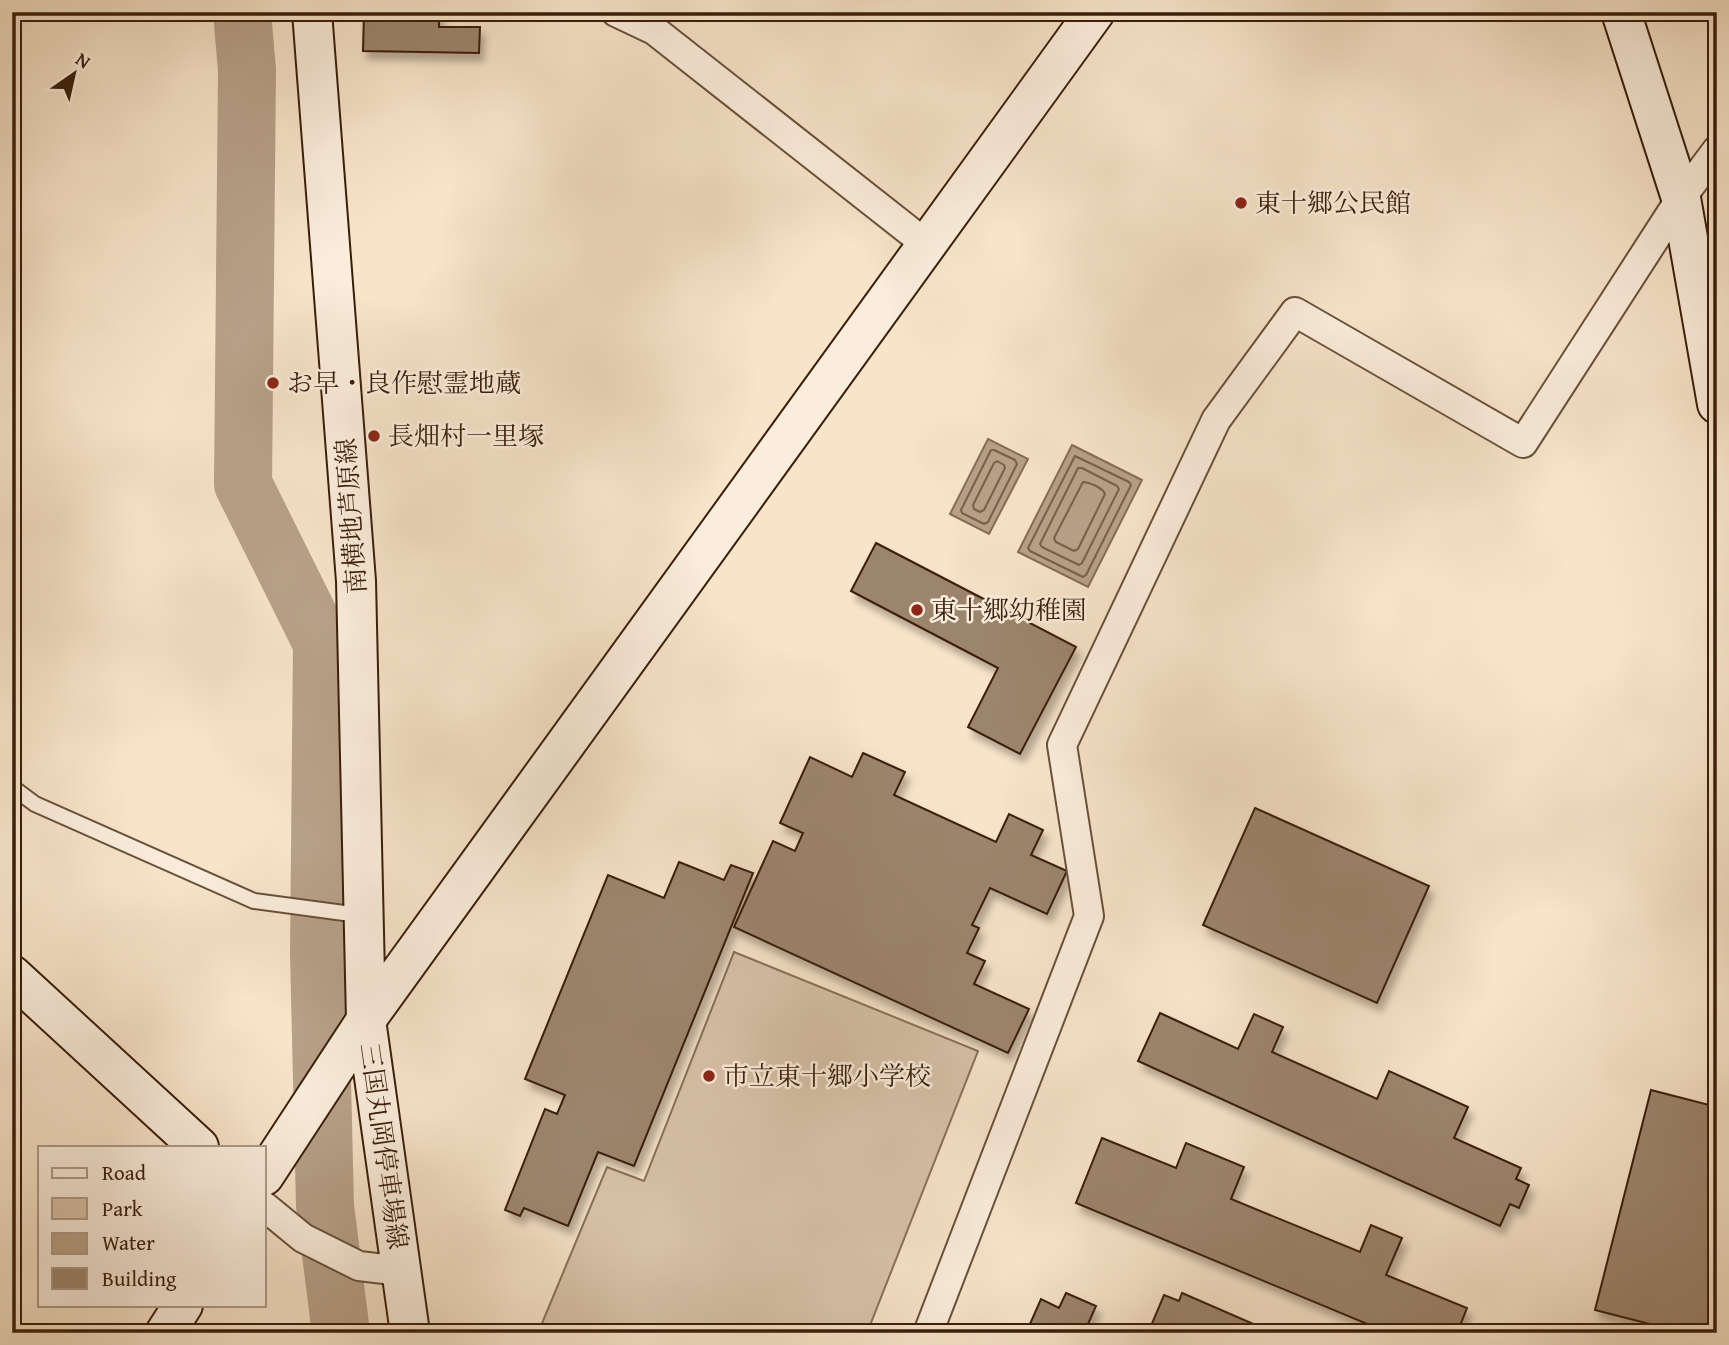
<svg xmlns="http://www.w3.org/2000/svg" width="1729" height="1345" font-family="'Gentium Book Plus','Noto Serif JP',serif">
<style>
.green{fill:#d7c2a8;stroke:#887058;stroke-width:2}
.water{fill:#b7a188;stroke:#856d55;stroke-width:2}
.lines{fill:none;stroke-linecap:round;stroke-linejoin:round}
.shore{stroke:#786048;stroke-width:2}
.river{stroke:#b7a188;stroke-width:58}
.building{fill:#9c856d;stroke:#3a1e09;stroke-width:2;filter:url(#shadow)}
.lane-casing{stroke:#695039;stroke-width:18}
.street-casing{stroke:#695039;stroke-width:32}
.secondary-casing{stroke:#3a1e09;stroke-width:42}
.lane{stroke:#faeddc;stroke-width:14}
.street{stroke:#faeddc;stroke-width:28}
.secondary{stroke:#faeddc;stroke-width:38}
.poi-dot{fill:#8f2418;stroke:#faeddc;stroke-width:2.5}
.labels{text-anchor:middle;stroke-width:5;stroke-linejoin:round;paint-order:stroke}
.poi-label{font-size:26px;fill:#3a1e09;stroke:#faeddc;text-anchor:start}
.street-label{font-size:26px;fill:#3a1e09;stroke:#faeddc}
</style>
<defs>
<filter id="shadow"><feDropShadow dx="4.5" dy="8" stdDeviation="3.5" flood-color="#0004"/></filter>
</defs>
<rect width="100%" height="100%" fill="#f7e4c9"/>
<filter id="stains"><feTurbulence type="fractalNoise" baseFrequency=".00286" numOctaves="4"/><feColorMatrix values="0 0 0 0 .2 0 0 0 0 .09 0 0 0 0 .02 0 0 0 .5 -.17"/></filter>
<radialGradient id="worn" r=".72"><stop offset=".6" stop-color="#630" stop-opacity="0"/><stop offset="1" stop-color="#630" stop-opacity=".3"/></radialGradient>
<path class="green" d="M734 952 978 1051 867 1333H538L607 1167 644 1181Z"/>
<path class="water" d="M988 439 1028 459 989 534 950 514Z
M1072 445 1142 480 1088 587 1018 552Z"/>
<g class="lines">
<path class="shore" d="M991 450H994L1015 460 1017 464 988 522 984 524 962 513 961 510Z
M1075 456 1129 482 1131 485 1086 575 1083 577 1030 551 1028 548Z
M997 461 1004 465 1005 468 984 510 980 512 974 509 973 505 994 463Z
M1078 468H1082L1117 486 1119 489 1082 563 1079 565 1042 547 1040 544Z
M1083 482C1089 482 1103 488 1105 494L1078 549 1074 551 1056 542 1054 538Z"/>
<path class="river" d="M242 12 247 70 243 484 322 643 319 953 325 1206 341 1333"/>
</g>
<path class="building" d="M364 12H439V27H480L479 53 363 51Z
M876 543 1076 647 1020 754 968 727 998 668 851 591Z
M863 753 905 772 894 795 996 842 1009 814 1043 830 1031 855 1067 871 1047 914 990 888 972 925 979 928 967 953 985 961 974 984 1029 1009 1008 1053 734 927 773 841 795 851 803 833 780 823 810 757 852 777Z
M1255 808 1429 886 1377 1003 1203 925Z
M679 862 724 880 731 865 753 873 634 1166 598 1152 568 1226 524 1208 520 1216 505 1210 545 1109 557 1114 565 1095 525 1079 608 875 664 898Z
M1160 1013 1238 1049 1254 1014 1283 1027 1272 1052 1377 1099 1389 1071 1468 1107 1454 1138 1521 1168 1516 1179 1529 1185 1519 1208 1510 1204 1500 1226 1138 1061Z
M1651 1090 1717 1107V1333H1685L1595 1310Z
M1102 1138 1176 1168 1186 1143 1244 1167 1231 1199 1360 1252 1371 1225 1402 1238 1386 1275 1467 1308 1457 1333H1389L1076 1203Z
M1066 1293 1096 1306 1084 1333H1026L1041 1299 1059 1308Z
M1182 1293 1274 1333H1148L1164 1295 1179 1301Z"/>
<g class="lines">
<defs>
<path id="lane" d="M12 787 35 804 254 901 344 913H362"/>
<path id="street" d="M616 12 654 30 926 244
M264 1206 303 1238 359 1266 401 1271
M928 1333 1089 916 1062 745 1216 420 1295 312 1523 443 1681 198 1717 150"/>
<path id="secondary" d="M312 12 356 581 366 1020 410 1333
M1621 12 1681 198 1717 404
M12 975 199 1147
M264 1176 366 1020 1095 12
M165 1333 183 1305"/>
</defs>
<use href="#lane" class="lane-casing"/>
<use href="#street" class="street-casing"/>
<use href="#secondary" class="secondary-casing"/>
<use href="#lane" class="lane"/>
<use href="#street" class="street"/>
<use href="#secondary" class="secondary"/>
</g>
<g class="poi-dot">
<circle cx="1241" cy="203" r="7"/>
<circle cx="273" cy="383" r="7"/>
<circle cx="374" cy="436" r="7"/>
<circle cx="917" cy="610" r="7"/>
<circle cx="709" cy="1076" r="7"/>
</g>
<g class="labels">
<g class="poi-label">
<text x="1255" y="212">東十郷公民館</text>
<text x="287" y="392">お早・良作慰霊地蔵</text>
<text x="388" y="445">長畑村一里塚</text>
<text x="931" y="619">東十郷幼稚園</text>
<text x="723" y="1085">市立東十郷小学校</text>
</g>
<g class="street-label">
<text transform="translate(351 516) rotate(-94)" y="9">南横地芦原線</text>
<text transform="translate(384 1146) rotate(82)" y="9">三国丸岡停車場線</text>
</g>
</g>
<rect width="1729" height="1345" fill="none" stroke="#f7e4c9" stroke-width="42"/>
<rect x="14" y="14" width="1701" height="1317" fill="none" stroke="#3a1e09" stroke-width="3.5"/>
<rect x="21" y="21" width="1687" height="1303" fill="none" stroke="#3a1e09" stroke-width="2"/>
<rect x="38" y="1146" width="228" height="161" fill="#faeddc" stroke="#ad9a88" stroke-width="2"/>
<rect x="52" y="1168" width="35" height="10" fill="#faeddc" stroke="#ad9a88" stroke-width="2"/>
<text x="102" y="1180" font-size="21" fill="#3a1e09">Road</text>
<rect x="52" y="1198" width="35" height="21" fill="#d7c2a8" stroke="#ad9a88" stroke-width="2"/>
<text x="102" y="1216" font-size="21" fill="#3a1e09">Park</text>
<rect x="52" y="1233" width="35" height="21" fill="#b7a188" stroke="#ad9a88" stroke-width="2"/>
<text x="102" y="1250" font-size="21" fill="#3a1e09">Water</text>
<rect x="52" y="1268" width="35" height="21" fill="#9c856d" stroke="#ad9a88" stroke-width="2"/>
<text x="102" y="1286" font-size="21" fill="#3a1e09">Building</text>
<g transform="translate(74 74) rotate(34)" stroke="#faeddc" stroke-width="5" paint-order="stroke">
<path d="M0-5L12 26L0 18L-12 26Z" fill="#3a1e09"/>
<text y="-10" font-size="19" font-weight="bold" text-anchor="middle" fill="#3a1e09">N</text>
</g>
<rect width="100%" height="100%" filter="url(#stains)"/>
<rect width="100%" height="100%" fill="url(#worn)"/>
</svg>
